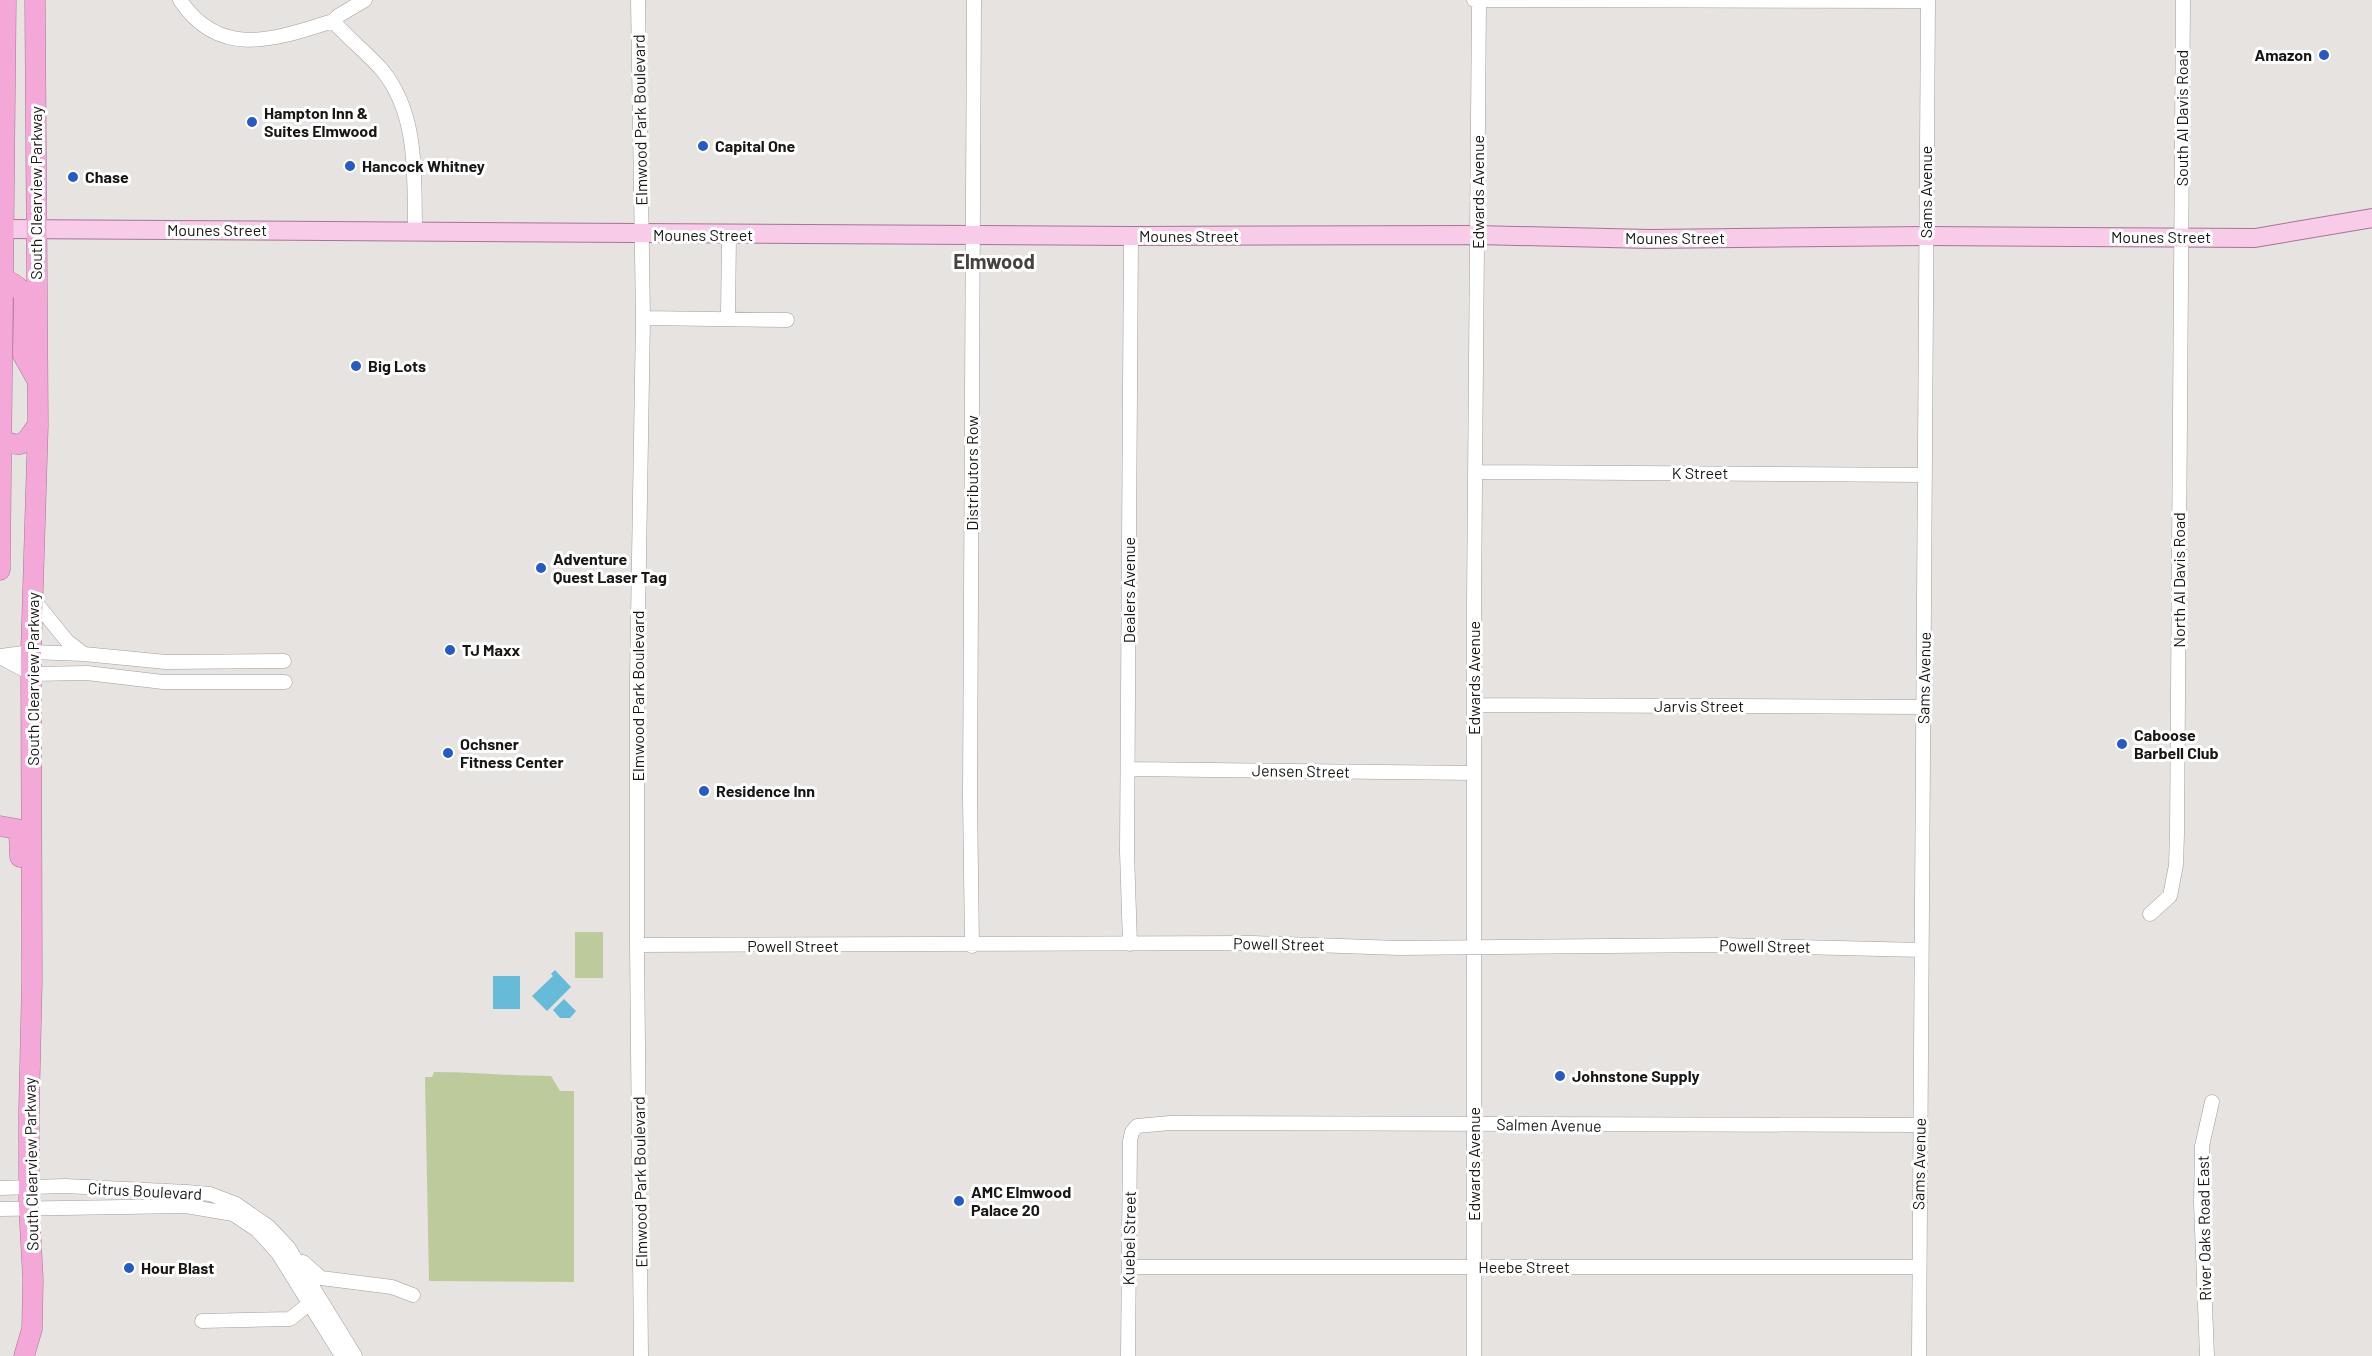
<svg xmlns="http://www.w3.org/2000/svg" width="2372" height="1356" font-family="Barlow,sans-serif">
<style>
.green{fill:#bdcb9c}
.water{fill:#65bbd8}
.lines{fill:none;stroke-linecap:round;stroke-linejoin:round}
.minor-casing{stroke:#a19e9c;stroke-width:15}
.major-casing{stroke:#a67594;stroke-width:20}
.highway-casing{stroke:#a67594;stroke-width:21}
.minor{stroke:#fff;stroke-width:14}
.major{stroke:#f8cbe8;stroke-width:18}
.highway{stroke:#f3a8d8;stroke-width:20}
.poi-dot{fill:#255ac7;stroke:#fff;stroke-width:2}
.labels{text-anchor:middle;stroke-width:6;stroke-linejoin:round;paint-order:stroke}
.poi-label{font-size:16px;font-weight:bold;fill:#181716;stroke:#fff;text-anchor:start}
.street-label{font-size:16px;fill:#181716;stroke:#fff}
.quarter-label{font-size:20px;font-weight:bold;fill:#454240;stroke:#fff}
</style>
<rect width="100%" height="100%" fill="#e6e3e1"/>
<path class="green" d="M575 932H603V978H575Z
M434 1072C473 1072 511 1076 551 1076L560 1091H574V1282L429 1281 425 1077H432Z"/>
<path class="water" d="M555 970 571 987 547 1011 532 996 553 976 551 974Z
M493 976H520V1009H493Z
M564 999 576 1011 570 1018H560L553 1010Z"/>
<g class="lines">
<defs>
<path id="minor" d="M180 0C220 60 276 39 333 21L338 16 365 0
M638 0 643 318 637 679V945L641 1356
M1474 0 1928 1
M333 21C348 38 367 53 382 70 419 115 414 177 415 231
M643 318 787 320
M728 318 729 235
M1475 472 1925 475
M33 599 67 641 84 654 166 662 284 661
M0 656 31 652 84 654
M0 657 32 674 87 673 163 682H285
M1474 705 1924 707
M1128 769 1474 773
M2150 914 2170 896 2176 865 2177 834 2183 0
M1130 944 1127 852 1131 236
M637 945 1252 943 1399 948 1721 945 1921 950
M972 946 970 797 974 0
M0 1188 65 1186 187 1192 210 1194 236 1204 269 1227 288 1247 355 1356
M0 1209 186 1206 233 1214 257 1230 278 1253 342 1356
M303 1262 321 1278 392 1287 413 1295
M1129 1267H1918
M202 1321 290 1319 310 1303
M1128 1356 1130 1141 1132 1132 1137 1126 1170 1123 1920 1125
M1474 1356V604L1479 0
M1919 1356 1928 0
M2207 1356 2201 1203 2202 1146 2212 1102"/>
<path id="major" d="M4 229 1131 236 1477 235 1650 239 1926 236 2255 238 2372 218"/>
<path id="highway" d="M4 279C14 284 20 286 24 297L23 355 36 378
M3 441C26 449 24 442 38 425
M0 570 6 0
M0 826 17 829 19 833 20 857
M24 1356 32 1329 33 1279 29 1207V1109L32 980 31 652 38 425 35 0"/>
</defs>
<use href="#minor" class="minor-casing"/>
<use href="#major" class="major-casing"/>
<use href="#highway" class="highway-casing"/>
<use href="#minor" class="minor"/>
<use href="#major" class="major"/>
<use href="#highway" class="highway"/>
</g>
<g class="poi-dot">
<circle cx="2324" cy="55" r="6"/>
<circle cx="252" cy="122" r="6"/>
<circle cx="703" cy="146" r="6"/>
<circle cx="350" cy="166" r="6"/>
<circle cx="73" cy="177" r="6"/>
<circle cx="356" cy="366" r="6"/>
<circle cx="541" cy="568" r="6"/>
<circle cx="450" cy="650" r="6"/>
<circle cx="2122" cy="744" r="6"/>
<circle cx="448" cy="753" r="6"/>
<circle cx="704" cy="791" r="6"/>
<circle cx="1560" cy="1076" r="6"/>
<circle cx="959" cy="1201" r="6"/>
<circle cx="129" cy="1268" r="6"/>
</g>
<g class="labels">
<g class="poi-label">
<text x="2312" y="61" text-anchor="end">Amazon</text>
<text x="264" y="119">Hampton Inn &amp;<tspan x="264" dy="18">Suites Elmwood</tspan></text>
<text x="715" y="152">Capital One</text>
<text x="362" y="172">Hancock Whitney</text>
<text x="85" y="183">Chase</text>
<text x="368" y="372">Big Lots</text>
<text x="553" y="565">Adventure<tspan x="553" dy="18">Quest Laser Tag</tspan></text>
<text x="462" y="656">TJ Maxx</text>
<text x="2134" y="741">Caboose<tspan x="2134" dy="18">Barbell Club</tspan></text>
<text x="460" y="750">Ochsner<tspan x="460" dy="18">Fitness Center</tspan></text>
<text x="716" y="797">Residence Inn</text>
<text x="1572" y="1082">Johnstone Supply</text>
<text x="971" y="1198">AMC Elmwood<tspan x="971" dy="18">Palace 20</tspan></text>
<text x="141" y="1274">Hour Blast</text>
</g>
<g class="street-label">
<text transform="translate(2182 118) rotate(-90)" y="6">South Al Davis Road</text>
<text transform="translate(640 120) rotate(-91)" y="6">Elmwood Park Boulevard</text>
<text transform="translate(1478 192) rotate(-90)" y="6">Edwards Avenue</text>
<text transform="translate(1926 192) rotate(-90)" y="6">Sams Avenue</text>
<text transform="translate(36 193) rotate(-90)" y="6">South Clearview Parkway</text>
<text x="217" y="236">Mounes Street</text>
<text x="703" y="241">Mounes Street</text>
<text x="1189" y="242">Mounes Street</text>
<text x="2161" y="243">Mounes Street</text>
<text x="1675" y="244">Mounes Street</text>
<text transform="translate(972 473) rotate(-90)" y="6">Distributors Row</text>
<text x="1700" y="479">K Street</text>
<text transform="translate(2179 580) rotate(-90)" y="6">North Al Davis Road</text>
<text transform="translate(1129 590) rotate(-90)" y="6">Dealers Avenue</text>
<text transform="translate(1474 678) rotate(-90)" y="6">Edwards Avenue</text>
<text transform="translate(1924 678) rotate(-89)" y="6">Sams Avenue</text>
<text transform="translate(33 679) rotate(-90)" y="6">South Clearview Parkway</text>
<text transform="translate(638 696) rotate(-90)" y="6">Elmwood Park Boulevard</text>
<text x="1699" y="712">Jarvis Street</text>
<text transform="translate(1301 771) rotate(1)" y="6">Jensen Street</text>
<text transform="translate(1279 944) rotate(1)" y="6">Powell Street</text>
<text x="793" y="952">Powell Street</text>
<text transform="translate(1765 946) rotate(1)" y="6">Powell Street</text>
<text transform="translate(1549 1125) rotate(1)" y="6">Salmen Avenue</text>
<text transform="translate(31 1164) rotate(-91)" y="6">South Clearview Parkway</text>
<text transform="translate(1474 1164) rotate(-90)" y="6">Edwards Avenue</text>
<text transform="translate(1919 1164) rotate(-89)" y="6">Sams Avenue</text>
<text transform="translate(640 1182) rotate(-91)" y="6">Elmwood Park Boulevard</text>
<text transform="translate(145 1191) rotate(3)" y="6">Citrus Boulevard</text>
<text transform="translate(2204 1228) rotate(-91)" y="6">River Oaks Road East</text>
<text transform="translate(1129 1238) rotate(-89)" y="6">Kuebel Street</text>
<text x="1524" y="1273">Heebe Street</text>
</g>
<g class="quarter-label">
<text x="994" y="269">Elmwood</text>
</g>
</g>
</svg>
